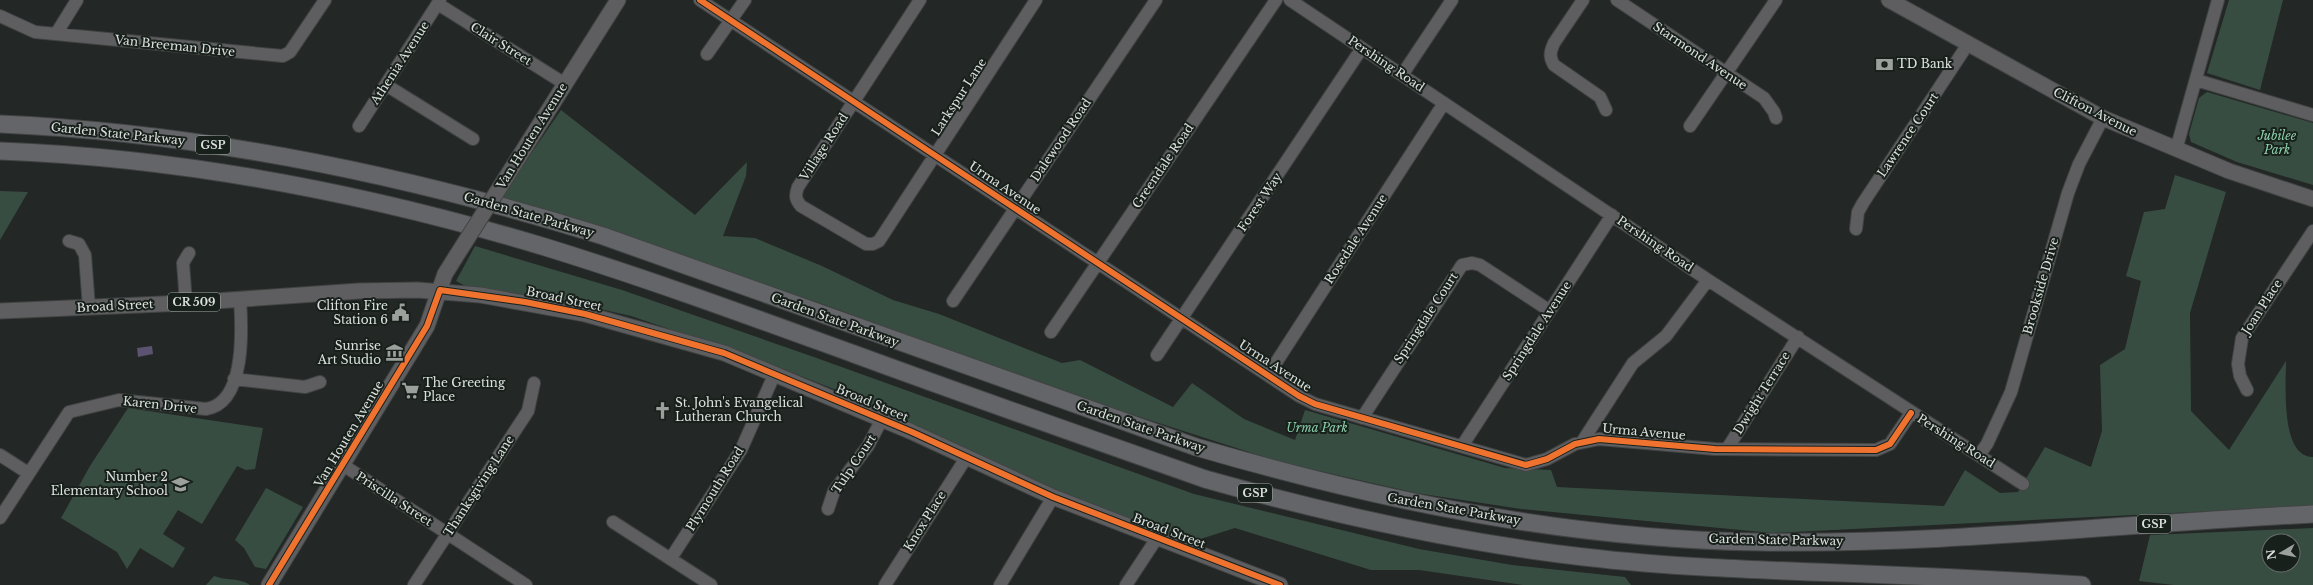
<svg xmlns="http://www.w3.org/2000/svg" width="2313" height="585" font-family="'Libre Baskerville',serif">
<style>
.green{fill:#384d42;fill-rule:evenodd}
.water{fill:#5c5271}
.lines{fill:none;stroke-linecap:round;stroke-linejoin:round}
.minor-casing{stroke:#414443;stroke-width:14}
.major-casing{stroke:#414443;stroke-width:17}
.highway-casing{stroke:#414443;stroke-width:19}
.minor{stroke:#5e5e61;stroke-width:12}
.major{stroke:#5e5e61;stroke-width:15}
.highway{stroke:#646569;stroke-width:17}
.major-bridge-casing{stroke:#414443;stroke-width:17;stroke-linecap:butt}
.major-bridge{stroke:#5e5e61;stroke-width:15}
.cycleway-casing{stroke:#18201b;stroke-width:8}
.cycleway{stroke:#ef722f;stroke-width:6}
.labels{text-anchor:middle;stroke-width:4;stroke-linejoin:round;paint-order:stroke}
.shield{fill:#18201b;stroke:#a1a7a4;stroke-width:1}
.shield-label{font-size:11px;font-weight:bold;fill:#dce1de}
.street-label{font-size:12px;fill:#dce1de;stroke:#18201b}
.poi-label{font-size:12px;fill:#dce1de;stroke:#18201b;text-anchor:start}
.park-label{font-size:12px;font-style:italic;fill:#8bd0aa;stroke:#18201b}
</style>
<rect width="100%" height="100%" fill="#232725"/>
<path class="green" d="M2229 0H2283L2260 90 2207 73Z
M2207 92 2313 123V185L2237 162 2191 142 2189 134 2199 98Z
M561 110 695 215 747 162 746 176 723 236 755 238 822 266 893 300 939 314 1062 363 1080 360 1173 407 1192 383 1244 419 1295 440 1305 410 1505 468 1551 470 1557 487 1944 506 1965 470 2000 493 2018 492 2045 447 2091 467 2102 431 2100 365 2125 349 2141 281 2126 276 2144 212 2165 209 2175 175 2226 192 2190 313 2191 411 2229 450 2286 361C2286 384 2280 457 2313 457V506L1772 533 1521 509 1416 493 1280 462 1056 390 828 306 616 234 499 200Z
M0 191 28 192 0 240Z
M475 246 622 290 811 356 1194 494 1419 549 1512 565 1625 577 1631 585H1523L1419 570H1371L1235 528 1188 543 996 466 859 399 755 358 631 316 556 299 471 289 456 281Z
M128 408 263 428 255 469 246 470 237 466 202 524 178 510 163 534 185 548 173 568 140 548 127 569 117 552 61 518 90 466Z
M266 488 303 507 266 569 255 567 244 548 235 540Z
M2313 528V585H2174L2139 581 2150 535ZM2269 541H2293V565H2269Z
M214 576C227 581 238 577 250 585H206Z"/>
<path class="water" d="M152 346 153 354 138 357 137 348Z"/>
<g class="lines">
<defs>
<path id="minor" d="M700 0 1299 396 1315 404 1526 465 1547 459 1575 444 1599 439 1715 449 1876 450 1890 444 1911 413
M920 0 798 187C795 195 795 199 801 206L866 244H873L879 241 1036 0
M1290 0 1708 280 2023 484
M1583 0 1554 43C1550 52 1549 57 1554 65L1600 97 1606 110
M1617 0 1764 98 1774 112 1776 118
M438 4 565 84
M0 16 35 32 283 56 290 52 325 0
M56 34 77 0
M707 54 745 0
M1402 75 1452 0
M2196 80 2313 115
M386 85 473 139
M359 126 440 0
M1690 126 1776 0
M2176 150 2218 0
M1856 229 1858 212 1863 203 1968 44
M69 241 79 244 85 255 89 308
M953 301 1156 0
M186 303 183 263 189 253
M1051 332 1276 0
M1157 355 1362 48
M1268 375 1444 103
M234 379 305 387 320 382
M2247 390 2240 376 2238 364 2242 338 2313 231
M1362 418 1462 265 1472 263 1480 265 1550 311
M1582 442 1633 363 1666 336 1708 280
M1462 446 1612 215
M1727 449 1798 337
M0 455 28 473
M1979 455 1987 444 2011 392 2068 193 2079 164 2103 118
M343 465 526 585
M828 509 834 491 868 446 882 419
M0 518 69 412 119 400 206 409C246 403 242 328 240 299
M613 522 711 585
M671 558 741 450 775 373
M414 585 528 411 534 383
M885 585 966 458
M1000 585 1053 497
M1126 585 1157 538"/>
<path id="major" d="M1889 0 2103 118 2229 171 2313 199
M507 176 618 0
M0 311 186 303 359 291 417 290 480 295 585 314 724 353 912 432 1053 497 1280 585
M269 585 427 326 445 274 455 258"/>
<path id="highway" d="M0 124C206 133 407 175 603 236L1196 447C1380 501 1567 539 1759 542 1944 545 2128 523 2313 514
M0 151C184 158 369 194 545 247 649 279 752 317 854 354 971 397 1088 438 1205 479 1329 514 1455 542 1584 557 1669 567 1756 570 1842 573 1922 576 2002 580 2082 585"/>
</defs>
<use href="#minor" class="minor-casing"/>
<use href="#major" class="major-casing"/>
<use href="#highway" class="highway-casing"/>
<use href="#minor" class="minor"/>
<use href="#major" class="major"/>
<use href="#highway" class="highway"/>
<defs>
<path id="major-bridge" d="M455 258 507 176"/>
</defs>
<use href="#major-bridge" class="major-bridge-casing"/>
<use href="#major-bridge" class="major-bridge"/>
<defs>
<path id="cycleway" d="M700 0 1299 396 1315 404 1526 465 1547 459 1575 444 1599 439 1715 449 1876 450 1890 444 1911 413
M269 585 427 326 440 290 525 302 585 314 724 353 912 432 1053 497 1280 585"/>
</defs>
<use href="#cycleway" class="cycleway-casing"/>
<use href="#cycleway" class="cycleway"/>
</g>
<defs>
<symbol id="bank-bare" viewBox="-9 -9 18 18"><path d="M-6-4H6V4H-6ZM0-2.3a2.3 2.3 0 1 0 0 4.6a2.3 2.3 0 1 0 0-4.6Z" fill="#9ba09d" stroke="#18201b" stroke-width="2.5" paint-order="stroke"/></symbol>
<symbol id="civic-bare" viewBox="-9 -9 18 18"><path d="M-.6-6.5H3V-4.5H.6V-3L4-1V1h2V6H-6V1h2V-1L-.6-3ZM-1.2 2.5V6h2.4V2.5Z" fill="#9ba09d" stroke="#18201b" stroke-width="2.5" paint-order="stroke"/></symbol>
<symbol id="museum-bare" viewBox="-9 -9 18 18"><path d="M0-6L6-3V-2H-6V-3ZM-5-1h2V3h-2ZM-1-1h2V3h-2ZM3-1h2V3H3ZM-6 4H6V6H-6Z" fill="#9ba09d" stroke="#18201b" stroke-width="2.5" paint-order="stroke"/></symbol>
<symbol id="supermarket-bare" viewBox="-9 -9 18 18"><path d="M-6-5.5h2.5l.6 2H6L4.5 2H-2.5L-4.4-4H-6ZM-1.5 3.2a1.3 1.3 0 1 0 .1 0ZM3 3.2a1.3 1.3 0 1 0 .1 0Z" fill="#9ba09d" stroke="#18201b" stroke-width="2.5" paint-order="stroke"/></symbol>
<symbol id="church-bare" viewBox="-9 -9 18 18"><path d="M-1.2-6h2.4v3.5h3.3v2.4h-3.3V6h-2.4V-.1h-3.3v-2.4h3.3Z" fill="#9ba09d" stroke="#18201b" stroke-width="2.5" paint-order="stroke"/></symbol>
<symbol id="school-bare" viewBox="-9 -9 18 18"><path d="M0-5L7-2L0 1L-7-2ZM-4 1L0 2.5L4 1V4Q0 6-4 4Z" fill="#9ba09d" stroke="#18201b" stroke-width="2.5" paint-order="stroke"/></symbol>
</defs>
<g fill-rule="evenodd">
<use href="#bank-bare" x="1872" y="52" width="25" height="25"/>
<use href="#civic-bare" x="388" y="300" width="25" height="25"/>
<use href="#museum-bare" x="382" y="340" width="25" height="25"/>
<use href="#supermarket-bare" x="398" y="378" width="25" height="25"/>
<use href="#church-bare" x="650" y="398" width="25" height="25"/>
<use href="#school-bare" x="168" y="472" width="25" height="25"/>
</g>
<g class="labels">
<g class="shield">
<rect x="196" y="136" width="34" height="18" rx="3"/>
<rect x="168" y="293" width="52" height="18" rx="3"/>
<rect x="1238" y="484" width="34" height="18" rx="3"/>
<rect x="2137" y="515" width="34" height="18" rx="3"/>
</g>
<g class="shield-label">
<text x="213" y="149">GSP</text>
<text x="194" y="306">CR 509</text>
<text x="1255" y="497">GSP</text>
<text x="2154" y="528">GSP</text>
</g>
<g class="street-label">
<text transform="translate(501 44) rotate(32)" y="4">Clair Street</text>
<text transform="translate(175 46) rotate(6)" y="4">Van Breeman Drive</text>
<text transform="translate(1700 56) rotate(34)" y="4">Starmond Avenue</text>
<text transform="translate(400 63) rotate(-57)" y="4">Athenia Avenue</text>
<text transform="translate(1386 64) rotate(34)" y="4">Pershing Road</text>
<text transform="translate(959 97) rotate(-57)" y="4">Larkspur Lane</text>
<text transform="translate(2095 112) rotate(27)" y="4">Clifton Avenue</text>
<text transform="translate(118 134) rotate(6)" y="4">Garden State Parkway</text>
<text transform="translate(1908 135) rotate(-56)" y="4">Lawrence Court</text>
<text transform="translate(532 136) rotate(-58)" y="4">Van Houten Avenue</text>
<text transform="translate(1061 140) rotate(-56)" y="4">Dalewood Road</text>
<text transform="translate(824 147) rotate(-57)" y="4">Village Road</text>
<text transform="translate(1163 166) rotate(-56)" y="4">Greendale Road</text>
<text transform="translate(1005 188) rotate(34)" y="4">Urma Avenue</text>
<text transform="translate(1260 202) rotate(-56)" y="4">Forest Way</text>
<text transform="translate(529 215) rotate(16)" y="4">Garden State Parkway</text>
<text transform="translate(1356 239) rotate(-57)" y="4">Rosedale Avenue</text>
<text transform="translate(1655 244) rotate(34)" y="4">Pershing Road</text>
<text transform="translate(2041 286) rotate(-74)" y="4">Brookside Drive</text>
<text transform="translate(564 299) rotate(12)" y="4">Broad Street</text>
<text transform="translate(115 306) rotate(-3)" y="4">Broad Street</text>
<text transform="translate(2262 307) rotate(-57)" y="4">Joan Place</text>
<text transform="translate(1426 318) rotate(-57)" y="4">Springdale Court</text>
<text transform="translate(835 320) rotate(20)" y="4">Garden State Parkway</text>
<text transform="translate(1537 331) rotate(-57)" y="4">Springdale Avenue</text>
<text transform="translate(1275 366) rotate(33)" y="4">Urma Avenue</text>
<text transform="translate(1762 393) rotate(-58)" y="4">Dwight Terrace</text>
<text transform="translate(872 403) rotate(23)" y="4">Broad Street</text>
<text transform="translate(160 405) rotate(6)" y="4">Karen Drive</text>
<text transform="translate(1141 427) rotate(19)" y="4">Garden State Parkway</text>
<text transform="translate(1644 432) rotate(5)" y="4">Urma Avenue</text>
<text transform="translate(349 434) rotate(-59)" y="4">Van Houten Avenue</text>
<text transform="translate(1956 441) rotate(32)" y="4">Pershing Road</text>
<text transform="translate(854 464) rotate(-56)" y="4">Tulp Court</text>
<text transform="translate(479 486) rotate(-57)" y="4">Thanksgiving Lane</text>
<text transform="translate(715 489) rotate(-58)" y="4">Plymouth Road</text>
<text transform="translate(394 499) rotate(33)" y="4">Priscilla Street</text>
<text transform="translate(1454 509) rotate(10)" y="4">Garden State Parkway</text>
<text transform="translate(925 521) rotate(-58)" y="4">Knox Place</text>
<text transform="translate(1169 531) rotate(21)" y="4">Broad Street</text>
<text transform="translate(1776 540) rotate(1)" y="4">Garden State Parkway</text>
</g>
<g class="poi-label">
<text x="1897" y="68">TD Bank</text>
<text x="388" y="310" text-anchor="end">Clifton Fire<tspan x="388" dy="14">Station 6</tspan></text>
<text x="381" y="350" text-anchor="end">Sunrise<tspan x="381" dy="14">Art Studio</tspan></text>
<text x="423" y="387">The Greeting<tspan x="423" dy="14">Place</tspan></text>
<text x="675" y="407">St. John's Evangelical<tspan x="675" dy="14">Lutheran Church</tspan></text>
<text x="168" y="481" text-anchor="end">Number 2<tspan x="168" dy="14">Elementary School</tspan></text>
</g>
<g class="park-label">
<text x="2277" y="140">Jubilee<tspan x="2277" dy="14">Park</tspan></text>
<text x="1317" y="432">Urma Park</text>
</g>
</g>
<g transform="translate(2281 553) rotate(261)"><circle r="19" fill="#18201b" stroke="#666d69"/>
<path d="M0-3L7 15L0 10L-7 15Z" fill="#9ba09d"/>
<text y="-6" font-size="11" font-weight="bold" text-anchor="middle" fill="#dce1de">N</text>
</g>
</svg>
